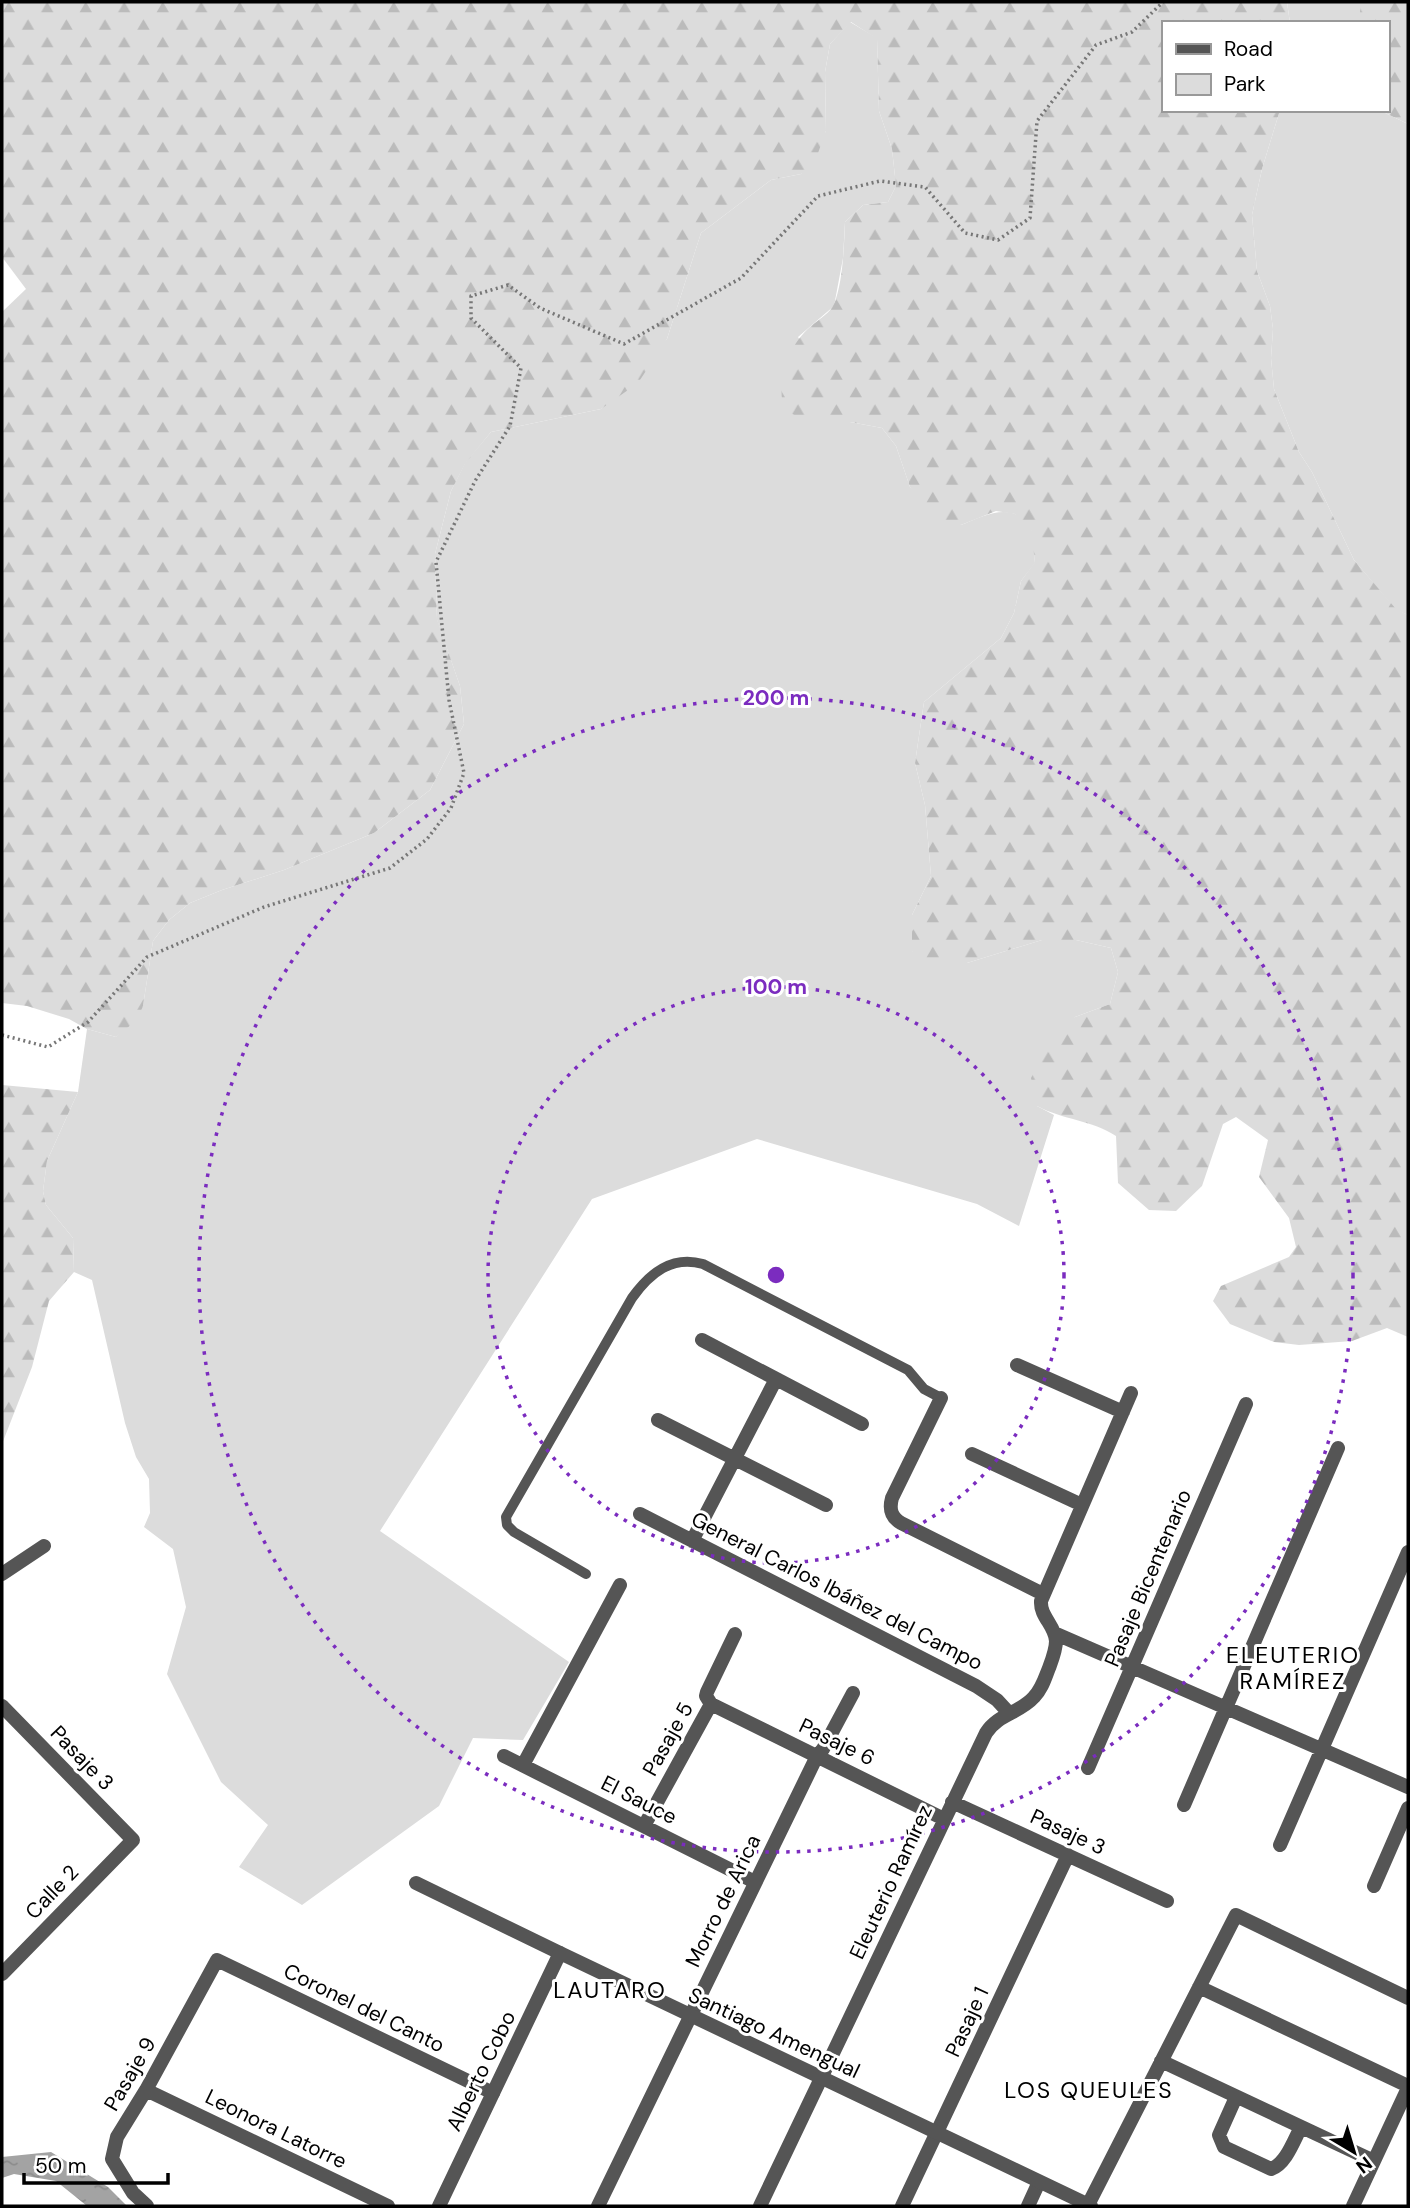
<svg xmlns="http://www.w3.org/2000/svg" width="1410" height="2208" font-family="'DM Sans',sans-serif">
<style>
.green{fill:#dcdcdc}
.forest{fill:url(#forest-firs)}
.water{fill:url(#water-ripples)}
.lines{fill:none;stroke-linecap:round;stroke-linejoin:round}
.path{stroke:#777;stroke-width:3.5;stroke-dasharray:2 3.5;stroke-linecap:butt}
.service{stroke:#555;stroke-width:10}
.minor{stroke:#555;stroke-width:14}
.tertiary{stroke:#555;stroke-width:14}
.ring{fill:none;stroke:#7b2cbf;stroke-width:3.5;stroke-dasharray:3.5 7}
.labels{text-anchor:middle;stroke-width:6;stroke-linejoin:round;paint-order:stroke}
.street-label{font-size:21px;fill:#000;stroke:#fff}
.neighbourhood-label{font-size:23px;letter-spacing:2px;fill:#000;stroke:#fff}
.centre{fill:#7b2cbf;stroke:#fff;stroke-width:3.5}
.ring-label{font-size:21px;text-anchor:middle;font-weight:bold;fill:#7b2cbf;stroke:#fff;stroke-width:6;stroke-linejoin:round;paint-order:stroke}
</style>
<defs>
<pattern id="forest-firs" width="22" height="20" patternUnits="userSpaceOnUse" patternTransform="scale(1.75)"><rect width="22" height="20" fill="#dcdcdc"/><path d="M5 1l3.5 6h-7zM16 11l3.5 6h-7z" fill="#bbb"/></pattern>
<pattern id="water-ripples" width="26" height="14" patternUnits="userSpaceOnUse" patternTransform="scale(1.75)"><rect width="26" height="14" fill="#a3a3a3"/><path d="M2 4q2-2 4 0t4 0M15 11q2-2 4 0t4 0" fill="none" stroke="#8b8b8b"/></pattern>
</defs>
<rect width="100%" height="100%" fill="#fff"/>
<path class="green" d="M1287 2H1361V20L1359 23H1290Z
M850 22 877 38 879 111 892 149 896 186 888 202 863 205 845 222 843 258 834 306 798 337 850 422 882 428 896 446 910 487 961 525C984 516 1014 499 1031 529 1035 537 1034 553 1035 563L1021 581 1014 613 1001 638 924 702 915 763 925 805 931 876 912 915V951L967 963 1042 940H1076L1111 948 1118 972 1110 1004 1075 1017 1037 1106 1054 1115 1019 1226 977 1204 757 1139 592 1199 380 1531 569 1662 523 1740 473 1738 439 1806 302 1905 239 1867 268 1825 221 1782 167 1674 186 1607 173 1549 144 1527 150 1513 149 1479 136 1457 125 1423 92 1280 74 1272 73 1238 46 1205 43 1191 47 1161 78 1092 87 1029 116 1037 143 1006 153 941 169 920 190 903 222 890 284 870 374 833 430 790 464 724 460 686 437 620 435 554 451 491 465 463 491 432 601 409 667 339 701 233 771 180 801 174 826 131 825 72 830 44Z
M1280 110H1379L1408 124V615L1396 610 1354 560 1312 472 1299 452 1274 389 1271 358 1273 329 1270 306 1257 271 1252 215 1262 169Z"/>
<path class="forest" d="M2 2H1287L1290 23H1163V110H1280L1262 169 1252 215 1257 271 1270 306 1273 329 1271 358 1274 389 1299 452 1312 472 1354 560 1396 609 1408 615V1337L1387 1328 1352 1341 1299 1345 1274 1342 1230 1324 1213 1301 1221 1286 1289 1257 1296 1247 1289 1218 1259 1177 1268 1140 1236 1117 1223 1124 1202 1186 1176 1211 1149 1210 1118 1183 1116 1136C1092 1120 1063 1120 1037 1106L1031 1078 1054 1034 1075 1017 1110 1004 1118 972 1111 948 1076 940H1042L967 963 927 965 912 951V915L931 876 925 805 915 763 924 702 1001 638 1014 613 1021 581 1035 562 1031 530 1015 514 996 511 961 525 936 521 910 487 896 446 882 428 850 422 807 421 784 410C776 380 788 346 811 326 818 320 831 312 834 304 843 283 844 245 845 222L863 205 888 202 896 186 892 149 879 111 877 39 851 22 830 44 825 72 826 131 814 164 801 174 771 180 701 233 667 339 638 383 601 409 491 432 465 464 451 491 435 554 437 619 460 686 464 724 430 790 374 833 284 870 222 890 190 903 169 920 153 941 143 1006 137 1020 116 1037 87 1029 69 1019 27 1006 2 1003V312L26 289 2 257Z
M1361 2H1408V124L1379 110H1387V23H1359Z
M2 1085 78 1092 47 1161 43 1191 46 1205 73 1238 74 1272 49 1301 32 1367 2 1444Z"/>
<path class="water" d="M51 2152 108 2187 127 2206H87L56 2181 14 2174 2 2178V2157Z"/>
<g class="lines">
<path class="path" d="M2 1035 48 1047 88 1022 147 957 264 907 390 868 427 839 451 808 464 773 449 700 436 562 475 481 510 426 521 368 471 318V296L508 285 540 308 624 344 741 278 818 196 880 181 925 187 965 233 998 240 1030 218 1037 121 1096 45 1132 32 1163 2"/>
<path class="service" d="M586 1574 514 1532 507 1525 506 1517 632 1298C650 1273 672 1255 703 1264L908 1370 924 1389 941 1398"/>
<path class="minor" d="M702 1340 862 1424
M1017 1365 1123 1412
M941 1398 892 1498C889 1509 891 1517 901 1523L1043 1594
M658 1420 826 1505
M972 1454 1082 1505
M640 1514 976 1686 997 1700 1009 1713
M692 1541 776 1379
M2 1574 44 1546
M1054 1633 1408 1787
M711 1704 944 1819
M711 1704 706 1696 707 1692 735 1634
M2 1706 133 1840 2 1974
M504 1756 755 1882
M523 1765 620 1585
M1088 1768 1246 1404
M952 1802 1167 1901
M1184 1805 1338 1448
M644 1826 711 1704
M1280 1845 1408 1552
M416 1883 560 1953
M1374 1886 1408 1808
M1199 1987 1408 2086
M1161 2061 1374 2161
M146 2090 388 2206
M1236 2097 1219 2135 1224 2147 1271 2169C1286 2164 1294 2140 1301 2127
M1088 2205 1236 1915 1408 1998
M147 2206 133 2193 112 2159 117 2137 146 2090 217 1960 493 2093
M598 2206 817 1756 823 1749 853 1693
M760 2206 986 1733C998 1714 1020 1713 1034 1697 1042 1689 1045 1678 1049 1668 1052 1660 1056 1650 1056 1641 1055 1625 1040 1617 1041 1601L1131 1393
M902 2206 1068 1855
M1028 2206 1039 2182
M1353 2206 1408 2088"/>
<path class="tertiary" d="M439 2206 560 1953 1091 2206"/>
</g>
<g class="ring">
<circle cx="776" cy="1275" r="288"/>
<circle cx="776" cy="1275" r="577"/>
</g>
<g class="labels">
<g class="street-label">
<text transform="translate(1148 1578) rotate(-67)" y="7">Pasaje Bicentenario</text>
<text transform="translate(837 1591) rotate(27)" y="7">General Carlos Ibáñez del Campo</text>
<text transform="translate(668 1739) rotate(-61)" y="7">Pasaje 5</text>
<text transform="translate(837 1742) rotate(26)" y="7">Pasaje 6</text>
<text transform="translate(82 1758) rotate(46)" y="7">Pasaje 3</text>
<text transform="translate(639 1800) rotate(27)" y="7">El Sauce</text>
<text transform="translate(1068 1832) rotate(25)" y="7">Pasaje 3</text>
<text transform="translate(891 1882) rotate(-65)" y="7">Eleuterio Ramírez</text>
<text transform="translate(52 1892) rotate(-46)" y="7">Calle 2</text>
<text transform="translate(723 1901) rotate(-64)" y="7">Morro de Arica</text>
<text transform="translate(364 2008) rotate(26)" y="7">Coronel del Canto</text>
<text transform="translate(967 2022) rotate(-65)" y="7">Pasaje 1</text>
<text transform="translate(774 2033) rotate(25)" y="7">Santiago Amengual</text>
<text transform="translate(481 2071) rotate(-64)" y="7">Alberto Cobo</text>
<text transform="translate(130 2074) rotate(-60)" y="7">Pasaje 9</text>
<text transform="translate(276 2129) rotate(26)" y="7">Leonora Latorre</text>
</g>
<g class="neighbourhood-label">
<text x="1293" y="1663">ELEUTERIO<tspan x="1293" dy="26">RAMÍREZ</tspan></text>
<text x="610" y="1998">LAUTARO</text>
<text x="1089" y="2098">LOS QUEULES</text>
</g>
</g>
<circle cx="776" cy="1275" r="10" class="centre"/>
<g class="ring-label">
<text x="776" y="705">200 m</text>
<text x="776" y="994">100 m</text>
</g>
<rect width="1410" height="2208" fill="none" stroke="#000000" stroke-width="7"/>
<rect x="1162" y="21" width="228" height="91" fill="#ffffff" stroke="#999999" stroke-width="2"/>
<rect x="1176" y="44" width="35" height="10" fill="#555555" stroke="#999999" stroke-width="2"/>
<text x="1224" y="56" font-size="21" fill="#000000">Road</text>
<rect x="1176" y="74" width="35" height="21" fill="#dcdcdc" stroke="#999999" stroke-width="2"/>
<text x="1224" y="91" font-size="21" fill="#000000">Park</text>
<g transform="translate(1354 2152) rotate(142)" stroke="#ffffff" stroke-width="5" paint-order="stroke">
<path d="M0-5L12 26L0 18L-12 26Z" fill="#000000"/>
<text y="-10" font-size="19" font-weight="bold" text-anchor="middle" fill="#000000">N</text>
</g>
<path d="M24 2173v10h144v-10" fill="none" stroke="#000000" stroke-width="3.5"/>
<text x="35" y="2173" font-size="21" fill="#000000" stroke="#ffffff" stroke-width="5" paint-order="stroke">50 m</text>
</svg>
